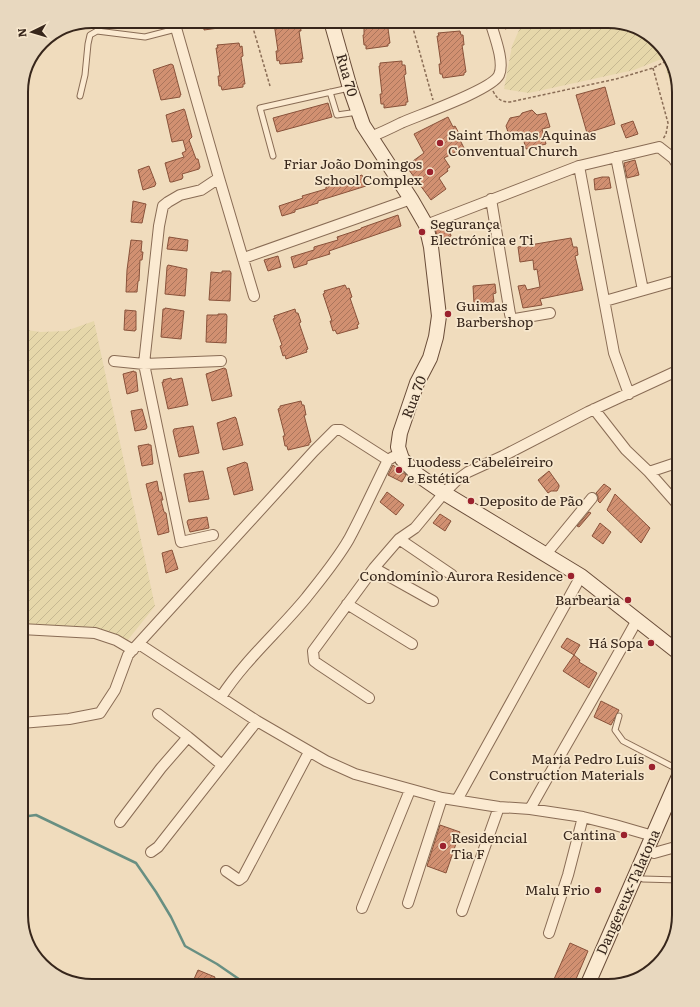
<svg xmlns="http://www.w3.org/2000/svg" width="700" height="1007" font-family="Literata,serif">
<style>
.farmland{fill:url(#farmland-furrows)}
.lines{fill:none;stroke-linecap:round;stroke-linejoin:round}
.stream{stroke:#688f82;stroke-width:2.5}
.building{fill:url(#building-hatch);stroke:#89523a}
.lane-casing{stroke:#896c55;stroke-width:7}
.street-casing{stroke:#896c55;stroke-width:12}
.secondary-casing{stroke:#6a4d39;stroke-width:16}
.path{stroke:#896c55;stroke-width:1.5;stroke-dasharray:3 2;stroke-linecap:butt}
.lane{stroke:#fbead1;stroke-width:5}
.street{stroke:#fbead1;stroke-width:10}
.secondary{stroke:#fbead1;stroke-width:14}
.poi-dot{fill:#9b222e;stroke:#f7e7cd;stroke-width:1.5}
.labels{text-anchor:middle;stroke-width:3.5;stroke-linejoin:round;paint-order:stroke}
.street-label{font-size:14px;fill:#37261b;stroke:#f7e7cd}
.poi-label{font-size:14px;fill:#37261b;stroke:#f7e7cd;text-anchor:end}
.rim{fill:none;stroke:#37261b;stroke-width:2}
</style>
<defs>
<pattern id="farmland-furrows" width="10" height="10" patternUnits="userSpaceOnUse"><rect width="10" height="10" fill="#e6d7aa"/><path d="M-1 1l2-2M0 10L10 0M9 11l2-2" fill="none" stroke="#c6b892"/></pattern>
<pattern id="building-hatch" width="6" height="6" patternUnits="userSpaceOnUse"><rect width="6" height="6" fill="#d19071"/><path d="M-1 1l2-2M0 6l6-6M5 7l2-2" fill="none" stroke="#aa755c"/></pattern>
</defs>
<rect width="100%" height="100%" fill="#f0dcbd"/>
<path class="farmland" d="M523 21H612L643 31 669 56 634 70 529 93 504 89 512 46Z
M672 67 679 92V109L666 70Z
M94 321 155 606 127 641 21 625V329L40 332 66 331Z"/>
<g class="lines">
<path class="stream" d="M21 817 36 815 136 863 156 892 171 917 185 946 217 964 249 986"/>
</g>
<path class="building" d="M203 21H225L226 27 204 30Z
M275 21H300L301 31H299L303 59H301L302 62 280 64 279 60 277 61 276 51H278L274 23H276Z
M364 21H387L390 43 388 44V46L366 49V45H364L363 35H364Z
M503 21H525V23L505 29Z
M460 31 461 35H463L464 45H462L466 72 464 73V75L443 78 442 74H440L439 64H441L437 36H439L438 33Z
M239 43 240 47 242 46 243 56 241 57 245 84H243V87L222 90 221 86H219L218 76H220L216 48H218L217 45Z
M402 61V65H405L406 74 404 75 408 102H406V105L384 108V104H381L380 94H382L379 66H380V63Z
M171 64 173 65 181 95H180V97L161 100 153 70Z
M605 87 615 124 587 133 576 95Z
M328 103 332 117 277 132 273 118Z
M184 109 185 111 192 137 189 140 196 159H198L200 167 199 169 182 174 183 177 182 179 172 182H170L165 163 184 157 182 153 186 151 183 140 172 142 166 115Z
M532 110 537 115 546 113 550 127 542 129 546 144 526 149 522 134 514 136 508 132 506 126 510 118 520 116 522 113Z
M448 117 453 127 455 126 461 137 459 138 464 148 444 158 450 167 447 169 448 171 439 178 446 189 431 200 406 166 424 153 414 134Z
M633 121 638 134 626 138 621 125Z
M635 160 639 175 627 178 624 163Z
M149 166 156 184 155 185V186L143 190 138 170Z
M362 175 366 186 318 201V203L295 210V212L282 216 279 206 303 198 302 196 326 189V187Z
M602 177H609L611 188 595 190 594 179Z
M133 201 146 204 142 223 131 222Z
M398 215 401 226 329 251 330 254 307 261V264L294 268 291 257 314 250V247L338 240 337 237 361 229V228Z
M448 223 451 236 438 240 435 228Z
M169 237 188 240 187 251 167 249Z
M571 238 573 247H577L578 255 575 256 583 290 540 299 542 305 523 308 518 286 525 285 527 290 540 287 537 269 534 270 533 260 520 262 518 247Z
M131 240 142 241 141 252H143L142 260H140L139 281H138L137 292H126L127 270Z
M278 256 281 267 268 271 264 260Z
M168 265 187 269 185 296 165 294 167 267Z
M222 271H230L231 273 230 301 209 300 211 272 222 273Z
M495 284 496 293 493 294 494 302 474 304 473 286Z
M345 285 347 289 349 288 352 297 350 298 359 324 357 325 358 328 337 334 335 330 333 331 330 321H332L323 294 325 293 324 291Z
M165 308 184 311 181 339 161 337 163 309H165Z
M295 309 296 313H298L301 322 299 323 308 349 306 350 307 352 286 359 285 355 283 356 280 346 282 345 273 319 275 318 274 316Z
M125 310 136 311V330H135V331L124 330Z
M218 314H226L227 316 226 343 206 342 207 315H218Z
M224 368 226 369 232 396 212 401 206 374Z
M134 371V372H136L138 391 127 394 123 374Z
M171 378 172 380 182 378 188 405 168 409 162 382H164L163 380Z
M301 401 302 405H304L306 415H304L311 442 309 443V445L288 450 287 446H285L283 436H285L278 409 280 408V406Z
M142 409 147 427 146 429 135 431 131 411Z
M235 417 236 418 243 445 223 450 217 423Z
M193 426 199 453 179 457 173 431 174 429Z
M149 444V445H151L153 464 142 466 138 446Z
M245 462 246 463H247L253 490 234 495 227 468Z
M393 465 406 475 402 482 388 475Z
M203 471 209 499 189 502 184 476V474Z
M549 471 559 485V487L557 491H551L548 493 538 480Z
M157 481 159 492H161L163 500H161L164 512 166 513 169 532 158 535 146 484Z
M604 484 611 489 600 503 598 501V496L596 493Z
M387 492 404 505 396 515 380 502Z
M615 494 650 528 641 543 607 510Z
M589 512 591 513 579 527 577 526Z
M440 514 451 521 445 531 433 523Z
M207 517 209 528 190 532 187 522 188 520Z
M600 523 611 532 603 544 592 536Z
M172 550 178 569 166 573 162 553Z
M567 638 580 645 574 655 561 647Z
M574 655 580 660 579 662 597 673 589 688 563 671Z
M601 701 619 710 611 725 594 717Z
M440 825 460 832 446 873 427 866Z
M570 943 588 951 573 986H551Z
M198 970 215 977 212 986H191Z"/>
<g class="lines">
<defs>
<path id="lane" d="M330 92 337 115 358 112
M80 96 85 75 88 44 90 35 97 31 145 37 176 29
M273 156 260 108 349 88
M619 716 615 730 623 741 679 770
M643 879 679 880"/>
<path id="street" d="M174 21 219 178 254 296
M21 112 23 107V81
M370 137C381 133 391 128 401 123 419 115 492 90 499 75 505 62 494 35 490 21
M616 157 643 290
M579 166 614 353 629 394
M491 199 510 314 511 318 515 319 550 313
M426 225 579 166 659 147 673 158 679 167
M244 258 411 199
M605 301 679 280
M114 361 144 364 221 361
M594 409 626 450 649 472 679 506
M649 472 679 462
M213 535 181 542 144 364 159 226 163 206 168 202 180 195 201 190 219 178
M399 539 452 575
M546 554 592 498
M374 568 433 601
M347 604 412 644
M21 629 95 633 116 640 133 650
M139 644 257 721 326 761 355 774 442 798 499 807 530 809 583 817 615 825 653 836
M221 697C245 660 278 632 306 598 321 579 337 560 349 539 363 513 375 486 388 460L393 457
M369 698 318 664 314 661 313 651 374 568 399 539 415 528 444 493 457 480 468 472 503 456 588 412 679 370
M158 714 188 737 222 765
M21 723 69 719 100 713 115 690 128 655 314 451 335 430H341L388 460
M457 800 581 576
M530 809C565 746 602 684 637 620
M120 822 161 768 188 737
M151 852 158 847 257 721
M654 853 679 846
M226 871 239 880 243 877 309 752
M408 903 442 798
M362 908 410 790
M462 911 499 807
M549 933 568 875 583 817"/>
<path id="secondary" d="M331 21 350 88 363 125 411 199 426 225 431 247 439 316 436 337 430 358 417 383 400 433 398 447 402 459 418 475 444 493 581 576 679 653
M587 986 679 776"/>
</defs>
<use href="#lane" class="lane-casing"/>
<use href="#street" class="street-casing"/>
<use href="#secondary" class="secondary-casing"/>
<path class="path" d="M251 21 270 86
M411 21 433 100
M653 68 668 123 666 134 663 139
M493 91C497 99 501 102 510 102L616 79 653 68 670 59"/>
<use href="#lane" class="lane"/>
<use href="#street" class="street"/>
<use href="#secondary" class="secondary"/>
</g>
<g class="poi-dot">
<circle cx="440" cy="143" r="4"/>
<circle cx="430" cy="172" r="4"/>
<circle cx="422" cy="232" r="4"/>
<circle cx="448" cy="314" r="4"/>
<circle cx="399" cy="470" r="4"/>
<circle cx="471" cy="501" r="4"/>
<circle cx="571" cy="576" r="4"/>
<circle cx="628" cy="600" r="4"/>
<circle cx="651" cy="643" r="4"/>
<circle cx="652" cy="767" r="4"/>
<circle cx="624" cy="835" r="4"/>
<circle cx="443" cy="846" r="4"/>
<circle cx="598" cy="890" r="4"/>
</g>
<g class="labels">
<g class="street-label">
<text transform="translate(347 75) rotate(74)" y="5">Rua 70</text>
<text transform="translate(414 397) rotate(-69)" y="5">Rua 70</text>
<text transform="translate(628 892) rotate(-66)" y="5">Dangereux-Talatona</text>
</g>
<g class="poi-label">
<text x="448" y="140" text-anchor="start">Saint Thomas Aquinas<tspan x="448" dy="16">Conventual Church</tspan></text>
<text x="422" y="169">Friar João Domingos<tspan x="422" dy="16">School Complex</tspan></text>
<text x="430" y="229" text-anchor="start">Segurança<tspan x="430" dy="16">Electrónica e Ti</tspan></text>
<text x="456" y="311" text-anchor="start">Guimas<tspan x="456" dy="16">Barbershop</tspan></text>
<text x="407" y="467" text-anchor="start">Luodess - Cabeleireiro<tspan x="407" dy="16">e Estética</tspan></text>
<text x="479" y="506" text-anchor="start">Deposito de Pão</text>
<text x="563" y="581">Condomínio Aurora Residence</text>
<text x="620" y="605">Barbearia</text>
<text x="643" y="648">Há Sopa</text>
<text x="644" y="764">Maria Pedro Luís<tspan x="644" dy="16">Construction Materials</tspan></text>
<text x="616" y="840">Cantina</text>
<text x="451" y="843" text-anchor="start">Residencial<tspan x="451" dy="16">Tia F</tspan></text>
<text x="590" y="895">Malu Frio</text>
</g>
</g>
<path d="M0 0H700V1007H0ZM92 28H608A64 64 0 0 1 672 92V915A64 64 0 0 1 608 979H92A64 64 0 0 1 28 915V92A64 64 0 0 1 92 28Z" fill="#e8d8bf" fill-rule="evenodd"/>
<path class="rim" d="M92 28H608A64 64 0 0 1 672 92V915A64 64 0 0 1 608 979H92A64 64 0 0 1 28 915V92A64 64 0 0 1 92 28Z"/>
<g transform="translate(32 32) rotate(265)" stroke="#f7e7cd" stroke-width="3" paint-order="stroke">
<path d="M0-3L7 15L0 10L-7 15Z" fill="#37261b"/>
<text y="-6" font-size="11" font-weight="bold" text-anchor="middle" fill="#37261b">N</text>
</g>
</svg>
